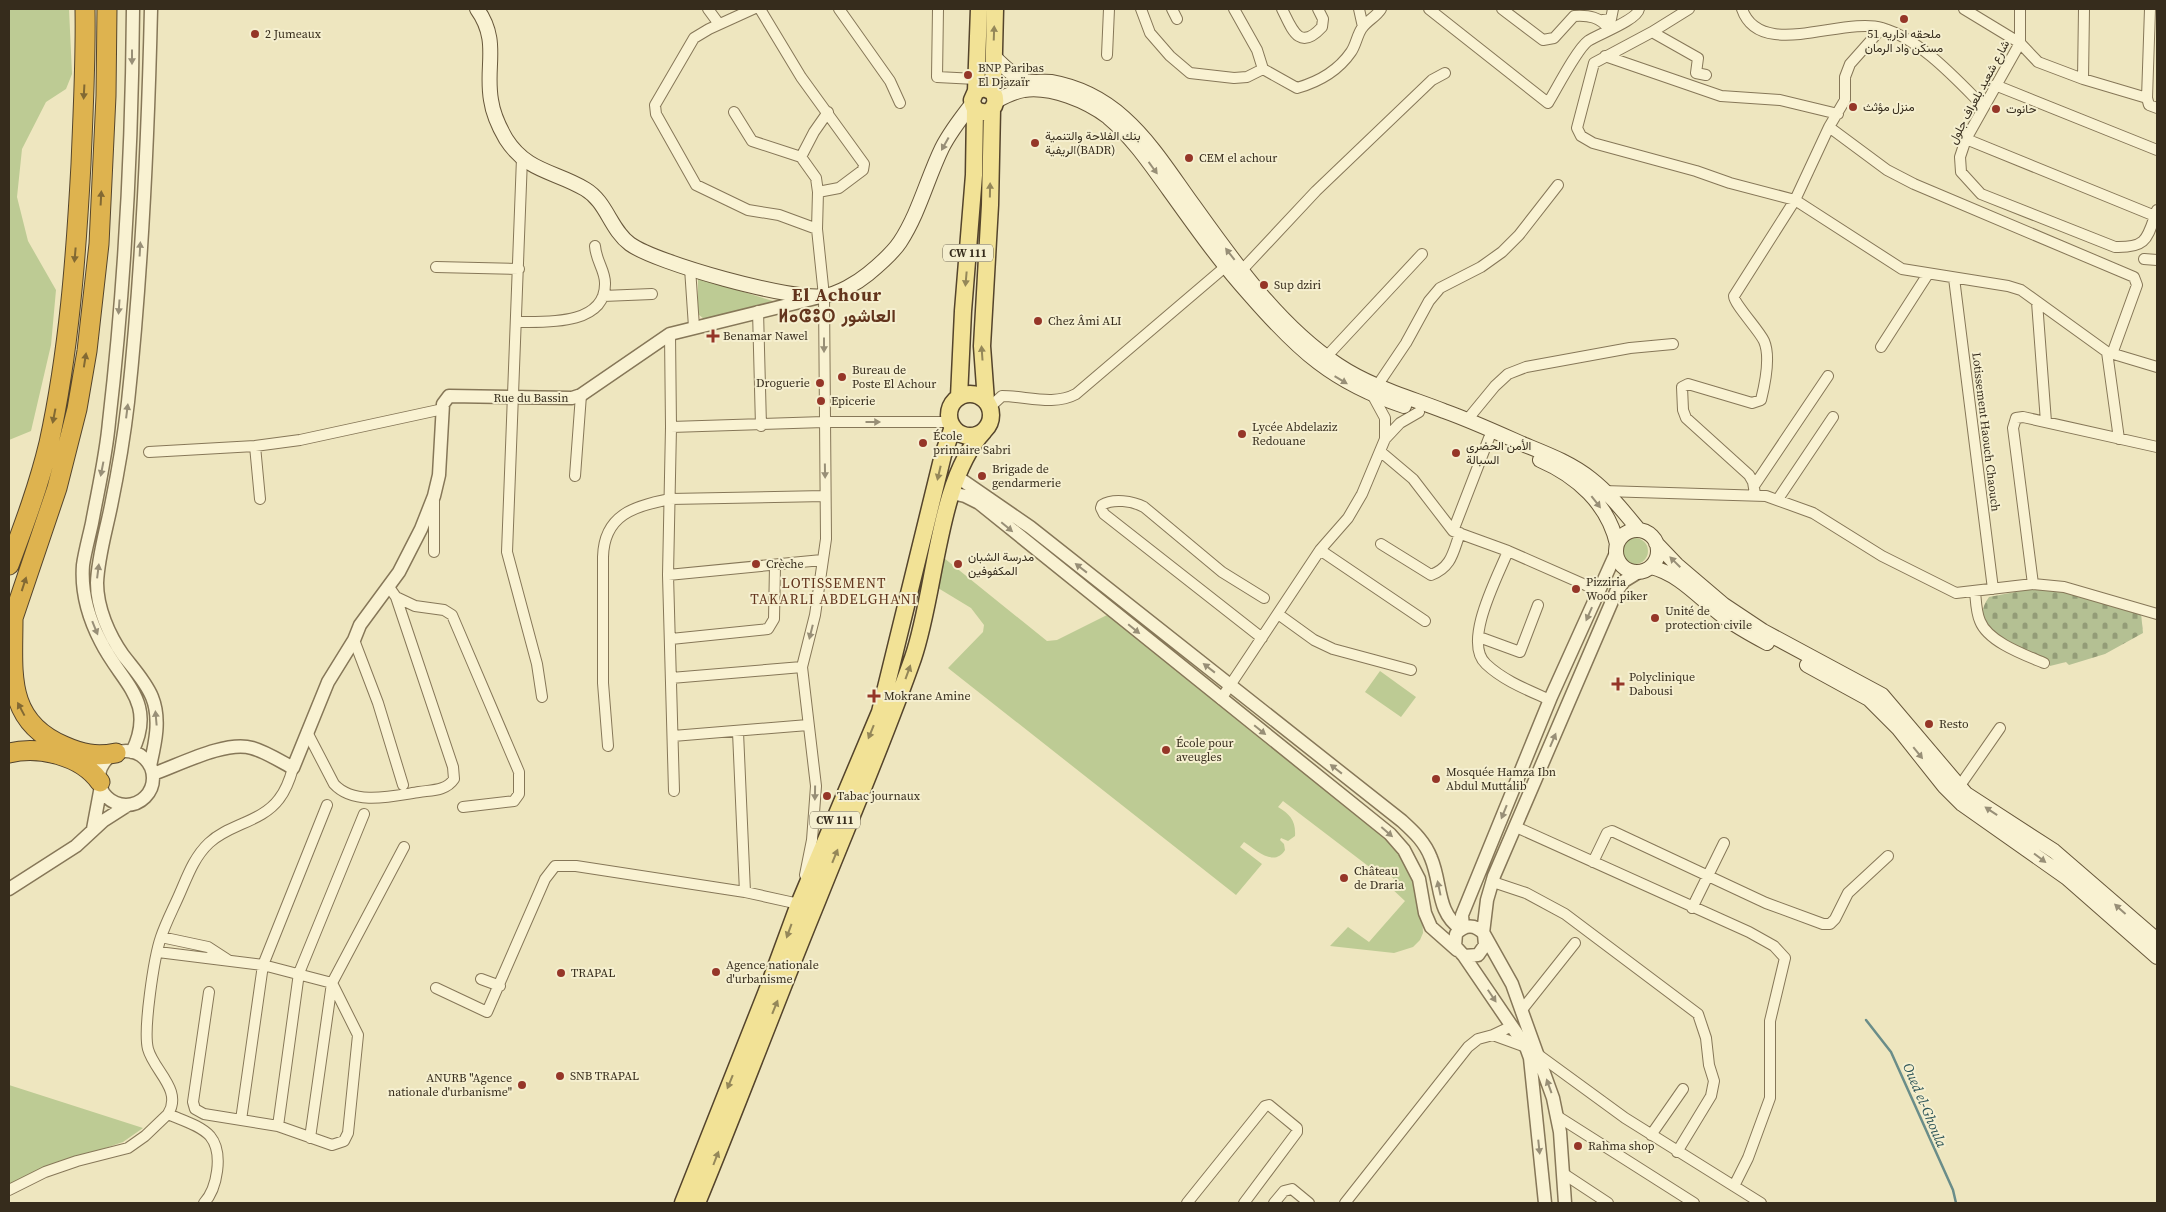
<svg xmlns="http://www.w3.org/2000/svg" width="2166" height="1212" font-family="'Source Serif 4',Vazirmatn,'Noto Sans Tifinagh',serif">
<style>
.green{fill:#bdcb94}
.cemetery{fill:url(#cemetery-stones)}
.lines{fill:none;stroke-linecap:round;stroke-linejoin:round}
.stream{stroke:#6a8d89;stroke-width:2.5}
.minor-casing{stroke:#867758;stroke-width:12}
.tertiary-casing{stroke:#867758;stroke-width:15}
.secondary-casing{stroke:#68583b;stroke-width:16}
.primary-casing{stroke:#54442c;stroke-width:19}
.motorway-casing{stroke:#54442c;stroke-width:21}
.minor{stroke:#f9f2d2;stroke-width:10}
.tertiary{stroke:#f9f2d2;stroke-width:12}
.secondary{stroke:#f9f2d2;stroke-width:14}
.primary{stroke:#f2e296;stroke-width:16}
.motorway{stroke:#deb34f;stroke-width:19}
.oneway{fill:#948759}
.oneway2{fill:#988f77}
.oneway3{fill:#826933}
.poi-dot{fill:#953628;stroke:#f5efcf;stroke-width:2}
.labels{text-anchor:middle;stroke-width:4;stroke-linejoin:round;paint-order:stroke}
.shield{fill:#f5efcf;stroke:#6f6652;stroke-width:1}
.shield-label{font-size:11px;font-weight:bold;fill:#362c1c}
.poi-label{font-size:12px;fill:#362c1c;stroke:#f5efcf;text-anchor:start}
.street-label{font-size:12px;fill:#362c1c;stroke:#f5efcf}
.neighbourhood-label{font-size:14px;letter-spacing:1px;fill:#62341c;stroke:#f5efcf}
.water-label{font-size:14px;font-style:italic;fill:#2b5356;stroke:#f5efcf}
.district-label{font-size:18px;font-weight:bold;letter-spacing:1px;fill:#62341c;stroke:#f5efcf}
</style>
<defs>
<pattern id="cemetery-stones" width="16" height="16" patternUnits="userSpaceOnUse" patternTransform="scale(1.25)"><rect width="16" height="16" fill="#b4c093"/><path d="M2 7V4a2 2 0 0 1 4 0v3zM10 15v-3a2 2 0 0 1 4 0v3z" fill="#939c77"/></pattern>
</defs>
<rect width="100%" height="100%" fill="#eee6bf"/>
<path class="green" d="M9 9H69L72 74 66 89 46 102 22 149 17 197 28 241 56 290 51 345 31 431 9 440Z
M698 278 773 301 704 319 698 314Z
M1622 551a13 13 0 1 1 26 0a13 13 0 1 1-26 0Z
M944 558 1047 641 1057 640 1111 613 1383 831 1411 869 1422 915 1423 933 1420 940 1413 947 1394 953 1330 946 1348 927 1369 942 1405 901 1390 887 1395 880 1382 868 1376 872 1283 801 1278 807C1290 814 1296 821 1295 836L1288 841 1281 838 1280 840 1284 844 1285 850C1274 868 1255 849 1244 842L1240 847 1262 864 1236 895 948 668 983 632 984 625 971 608 938 588Z
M1380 671 1416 697 1401 717 1365 692Z
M9 1085 143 1128 123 1142 88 1154 9 1186Z"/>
<path class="cemetery" d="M2031 589 2063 590 2141 613 2143 633 2105 654 2069 665 2066 662 2050 666 2048 660C2026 653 1963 631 1989 597Z"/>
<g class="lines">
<path class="stream" d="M1866 1020 1891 1052 1953 1190 1956 1203"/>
<defs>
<path id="minor" d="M708 9 719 24
M753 9 709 29 694 38 655 105 656 114 696 185 748 210 779 215 817 229
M760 9 801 77 864 164 863 170 839 188 818 192
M839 9 890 81 900 103
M938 9 937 77 976 79
M1141 9 1150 33 1170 56 1190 73 1234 78 1247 77 1263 69
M1172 9 1177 19
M1234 9 1257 50 1263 69 1297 88C1318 82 1338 71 1351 52 1356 45 1357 35 1362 28 1368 20 1376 17 1381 9
M1282 9C1292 29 1299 52 1322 27L1323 19 1318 9
M1359 9 1363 27
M1429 9 1548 103C1556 90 1577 49 1588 41 1599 34 1637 20 1639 9
M1502 9 1543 40 1554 38 1574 16C1589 15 1600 17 1609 29
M1689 9 1652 32 1698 58 1696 73 1706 75
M1742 9C1760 61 1843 16 1882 28 1920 39 1956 79 1983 106
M1964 9 2020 43 2038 62 2083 79 2147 98 2149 105 2157 108
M2020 9V43L1966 139 1960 157 1961 172 1981 194 2115 247C2148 248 2147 238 2157 210
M1603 20 1611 19 1613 9
M1652 32 1594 63 1577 128 1581 136 1593 143 1696 171 1730 183 1795 200 1902 269 2008 286 2021 290 2107 352 2157 367
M1107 55 1109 9
M1605 56 1721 96 1780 100 1838 114
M2083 79 2084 9
M1995 85 2157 150
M2147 98 2150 9
M734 112 752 141 801 157 816 178 818 192 817 229 824 296 826 539 815 615 802 667 816 786 812 840 805 875
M1829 127 1887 170 1914 184 2134 277 2137 285 2112 354
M1966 139 2155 216
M801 157 814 132 828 112
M522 158 507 552 537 664 542 697
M2144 259 2157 260
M436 267 519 269
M690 268 694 327
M1242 270 1316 191 1432 80 1445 73
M1954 278 1993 589
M603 296 652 294
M2037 302 2046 422
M758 311 761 426
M516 322C545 322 606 326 605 283 605 270 596 261 595 246
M670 334 671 427 668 575 674 791
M1881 347 1928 274
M2107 352 2119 439
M1327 356 1422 254
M1377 386 1406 343 1429 301 1440 288 1481 267 1502 252 1519 235 1558 185
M1373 396 1385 418V439L1400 423 1419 412
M990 407 1002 396C1026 396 1054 406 1076 394L1225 267
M1467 420 1495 386 1508 374 1526 367 1630 348 1673 344
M671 427 824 422H950
M255 446 260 499
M149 452 255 446 300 440 443 409
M1381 452 1413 479 1453 531 1508 551
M575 476 581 395
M1754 486 1828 376
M1604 491 1766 496 1813 513 1882 556 1956 593 2033 584 2064 587 2157 614
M1755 494 1753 482 1749 475 1686 418 1683 410 1682 387 1688 384 1752 403 1761 400C1765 384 1771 357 1764 341 1759 330 1734 304 1734 296L1795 200 1829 127 1845 100V77L1850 64 1882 28
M1778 499 1833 417
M434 501V552
M1453 531 1489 438
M1381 544 1431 575C1452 567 1453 552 1460 533
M1320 550 1425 621
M668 575 822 560
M2033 584 2013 428 2016 418 2023 417 2157 447
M1975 591C1976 601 1976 612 1980 621 1988 642 2025 655 2044 663
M396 597 415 606 444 610 452 615 519 772V794L514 801 463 807
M1278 614 1314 640 1333 649 1411 670
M1479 637 1520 652 1538 605
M1262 638 1104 514 1101 508 1102 505C1113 498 1133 501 1144 507L1222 572 1264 598
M671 639 768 629 774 619 775 566
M354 640 378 703 403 785
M671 678 802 667
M1221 699 1320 550 1348 518 1362 494 1385 439
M1550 700C1528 690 1504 681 1486 664 1462 642 1498 576 1508 551L1599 591
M307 732 334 784C354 806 393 796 419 792 432 790 446 791 454 779L453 767 396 597 389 587
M738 732 745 892
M673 736 808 725
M608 746 603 683V557C604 515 634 506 670 499L825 496
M1959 787 2000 728
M1516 827 1749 932 1774 946 1785 958 1770 1021V1098L1748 1158 1734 1186
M1593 862 1607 833 1612 831 1766 903 1823 924H1830L1835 919 1848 893 1888 856
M1493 882 1526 893 1565 914 1698 1014 1706 1038 1709 1065 1714 1081 1711 1096 1677 1152
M1692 908 1724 843
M161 937 208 947 228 960
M158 952 263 965 332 983 358 1035 348 1133 344 1141 332 1145 278 1126 204 1114 195 1109 193 1102 209 992
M481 979 500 986
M436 988 487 1012 545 879 555 866H576L745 892 799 904 800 899
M1521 1011 1575 943
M1512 1026 1493 1035 1526 1047
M1536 1053 1625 1118 1761 1203
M168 1114C183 1090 154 1071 148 1049 143 1030 154 957 161 937 165 925 171 913 176 902 186 881 192 859 209 843 229 824 262 822 279 799 286 790 290 779 293 768
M1557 1116 1694 1203
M241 1120 263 965 327 805
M278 1126 299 973 364 814
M1651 1135 1683 1089
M310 1138 332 983 404 847
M1564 1174 1608 1203
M9 1190 45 1172 77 1161 128 1148 145 1136 168 1114C181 1120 200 1125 210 1136 224 1153 217 1189 204 1203
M1187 1203 1265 1106 1269 1105 1297 1128V1132L1244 1203
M1274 1203 1284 1191 1292 1189 1309 1203
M1345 1203 1468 1047 1478 1039 1493 1035"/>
<path id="tertiary" d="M956 476 1030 527 1402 821C1414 832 1425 842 1431 858 1442 884 1436 912 1461 929
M952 493 965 496 979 503 1390 834 1404 850 1419 879 1425 913 1431 927 1457 950
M99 778a27 27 0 1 1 54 0a27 27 0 1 1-54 0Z
M132 752C157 701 122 684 101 642 89 619 81 591 83 565 85 551 89 537 92 523 98 490 106 456 109 422 125 285 132 146 133 9
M150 766C155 744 161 719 152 697 146 682 133 668 123 655 109 635 97 608 97 583 98 557 106 531 111 506 118 472 124 437 128 402 142 272 148 140 151 9
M153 774C179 765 226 740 252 748 266 752 280 761 293 768L328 682 354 640 360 625 399 572 421 529 434 496 439 475 443 404 449 396 572 398 581 395 670 334 816 298
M93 829 101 786
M9 889 76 846 103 821 128 805
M1463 928 1462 915 1551 697 1616 553
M1483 933 1487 900 1494 876 1616 592 1624 581 1637 573
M1484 934 1485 945 1478 955 1464 956 1455 946 1456 934C1465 924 1475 924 1484 934L1512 984 1553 1098 1560 1132 1565 1203
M1464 956 1526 1047 1530 1058 1545 1203"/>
<path id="secondary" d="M477 9C500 41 485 66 491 100 493 114 499 127 506 139 527 172 555 171 585 189 607 202 610 229 630 244 656 263 792 301 824 296 838 294 857 283 868 274 879 265 892 254 900 242 919 213 927 179 942 148 950 132 961 118 972 104
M993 56C1003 65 1013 77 1026 81 1034 83 1043 81 1051 82 1079 87 1103 99 1124 118 1152 143 1172 176 1194 206 1234 262 1279 326 1338 365 1371 387 1408 397 1444 411 1472 421 1498 433 1525 445 1547 454 1571 463 1591 479 1609 493 1624 512 1639 530
M996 101C1005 96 1013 92 1024 90 1051 86 1087 101 1108 117 1132 137 1151 165 1169 190 1195 226 1220 262 1250 295 1298 350 1333 383 1404 406
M1540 460C1577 476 1608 504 1617 544
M1616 551a21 21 0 1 1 42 0a21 21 0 1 1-42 0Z
M1656 543 1677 565 1724 605 1763 631 1882 695 1966 794 2054 851 2157 940
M1651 567C1680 574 1700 599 1724 617 1737 627 1752 635 1767 643
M1807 665 1869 699 1898 728 1944 786 1962 804 2067 878 2157 957"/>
<path id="primary" d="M976 91 979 9
M993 92 984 88 976 91 972 100C973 109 978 113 988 112 996 107 997 100 993 92L995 9
M949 415a21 21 0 1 1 42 0a21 21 0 1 1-42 0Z
M959 397 963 311 974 175 975 109
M986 401 982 346 990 205 992 109
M683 1203 767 991 799 904 880 712 943 455 953 427
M697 1203C737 1106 774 1007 814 909 847 826 883 743 913 658 936 592 937 481 984 431"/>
<path id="motorway" d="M9 565C24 525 39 485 49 443 69 351 76 257 81 164 83 112 86 61 85 9
M13 619C13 673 5 721 64 746 82 754 96 757 116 753
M9 630 57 488 77 409 87 351 99 244 106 96 107 9
M9 753C39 746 81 755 100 782"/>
</defs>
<use href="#minor" class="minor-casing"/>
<use href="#tertiary" class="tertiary-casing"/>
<use href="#secondary" class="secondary-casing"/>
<use href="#primary" class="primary-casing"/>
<use href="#motorway" class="motorway-casing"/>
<use href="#minor" class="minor"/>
<use href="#tertiary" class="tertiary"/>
<use href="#secondary" class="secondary"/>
<use href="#primary" class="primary"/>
<use href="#motorway" class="motorway"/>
</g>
<defs><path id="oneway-solid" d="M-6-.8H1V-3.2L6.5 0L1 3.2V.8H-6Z" transform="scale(1.25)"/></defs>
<g class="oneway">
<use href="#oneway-solid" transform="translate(994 33) rotate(-88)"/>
<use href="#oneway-solid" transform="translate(990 190) rotate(-89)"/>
<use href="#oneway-solid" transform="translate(966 279) rotate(95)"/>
<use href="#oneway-solid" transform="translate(982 353) rotate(-94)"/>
<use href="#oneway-solid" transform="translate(939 473) rotate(103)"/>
<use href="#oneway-solid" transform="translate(908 672) rotate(-70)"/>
<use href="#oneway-solid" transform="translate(871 732) rotate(112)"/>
<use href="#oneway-solid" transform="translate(835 856) rotate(-68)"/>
<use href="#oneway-solid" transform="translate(789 931) rotate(110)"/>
<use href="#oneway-solid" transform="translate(775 1007) rotate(-68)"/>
<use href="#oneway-solid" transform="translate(730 1082) rotate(112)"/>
<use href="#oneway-solid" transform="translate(716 1158) rotate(-69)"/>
</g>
<g class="oneway2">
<use href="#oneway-solid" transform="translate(132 57) rotate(90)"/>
<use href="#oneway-solid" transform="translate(945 144) rotate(119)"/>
<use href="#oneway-solid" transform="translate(1153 168) rotate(54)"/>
<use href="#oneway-solid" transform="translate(140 249) rotate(-87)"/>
<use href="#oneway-solid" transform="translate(1230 254) rotate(-128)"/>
<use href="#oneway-solid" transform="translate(119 307) rotate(94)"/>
<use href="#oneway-solid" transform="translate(824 345) rotate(90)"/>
<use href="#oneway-solid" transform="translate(1341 380) rotate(31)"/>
<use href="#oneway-solid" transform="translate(127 411) rotate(-83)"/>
<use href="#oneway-solid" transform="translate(873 422)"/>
<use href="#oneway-solid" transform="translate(102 469) rotate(101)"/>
<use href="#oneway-solid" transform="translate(825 471) rotate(89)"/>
<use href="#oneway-solid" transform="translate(1596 502) rotate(52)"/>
<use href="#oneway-solid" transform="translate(1007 527) rotate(40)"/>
<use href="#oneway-solid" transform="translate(1675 562) rotate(-135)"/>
<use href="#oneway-solid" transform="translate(1081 568) rotate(-142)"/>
<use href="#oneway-solid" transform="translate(98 571) rotate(-83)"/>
<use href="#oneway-solid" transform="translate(1589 614) rotate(114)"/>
<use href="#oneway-solid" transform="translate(95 628) rotate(68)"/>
<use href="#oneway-solid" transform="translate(1134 629) rotate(39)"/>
<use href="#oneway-solid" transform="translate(811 632) rotate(104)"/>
<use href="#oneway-solid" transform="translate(1209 668) rotate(-142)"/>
<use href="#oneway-solid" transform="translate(156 718) rotate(-95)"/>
<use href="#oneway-solid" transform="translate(1260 730) rotate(39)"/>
<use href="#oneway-solid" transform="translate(1553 740) rotate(-67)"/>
<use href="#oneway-solid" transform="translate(1918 753) rotate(51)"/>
<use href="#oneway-solid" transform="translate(1336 769) rotate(-142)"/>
<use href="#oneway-solid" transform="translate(815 793) rotate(91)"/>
<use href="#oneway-solid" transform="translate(1991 811) rotate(-146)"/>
<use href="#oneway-solid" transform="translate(1504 812) rotate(112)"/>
<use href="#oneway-solid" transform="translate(1387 832) rotate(41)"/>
<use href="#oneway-solid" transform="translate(2040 858) rotate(37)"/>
<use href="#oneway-solid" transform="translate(1439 888) rotate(-102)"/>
<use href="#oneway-solid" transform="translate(2120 909) rotate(-138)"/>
<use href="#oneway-solid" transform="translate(1492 996) rotate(56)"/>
<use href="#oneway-solid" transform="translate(1549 1086) rotate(-110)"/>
<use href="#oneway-solid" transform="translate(1539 1147) rotate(84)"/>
</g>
<g class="oneway3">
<use href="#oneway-solid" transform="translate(84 92) rotate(93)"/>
<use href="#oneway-solid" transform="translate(101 198) rotate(-87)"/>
<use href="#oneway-solid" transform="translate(75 255) rotate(95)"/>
<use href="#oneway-solid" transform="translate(85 360) rotate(-81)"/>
<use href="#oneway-solid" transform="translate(54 416) rotate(101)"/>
<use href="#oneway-solid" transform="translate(24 584) rotate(-72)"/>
<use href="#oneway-solid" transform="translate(21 709) rotate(-118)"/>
</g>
<g class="poi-dot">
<circle cx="1904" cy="19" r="5"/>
<circle cx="255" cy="34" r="5"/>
<circle cx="968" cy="75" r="5"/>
<circle cx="1853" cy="107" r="5"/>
<circle cx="1996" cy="109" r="5"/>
<circle cx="1035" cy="143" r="5"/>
<circle cx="1189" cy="158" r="5"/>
<circle cx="1264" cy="285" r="5"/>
<circle cx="1038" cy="321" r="5"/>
<path d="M710.5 328.5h5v5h5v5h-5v5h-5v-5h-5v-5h5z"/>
<circle cx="842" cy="377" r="5"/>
<circle cx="820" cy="383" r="5"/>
<circle cx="821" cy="401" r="5"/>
<circle cx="1242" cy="434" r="5"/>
<circle cx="923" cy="443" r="5"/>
<circle cx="1456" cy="453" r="5"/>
<circle cx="982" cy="476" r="5"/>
<circle cx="756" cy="564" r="5"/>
<circle cx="958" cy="564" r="5"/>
<circle cx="1576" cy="589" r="5"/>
<circle cx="1655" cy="618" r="5"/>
<path d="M1615.5 676.5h5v5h5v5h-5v5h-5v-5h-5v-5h5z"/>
<path d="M871.5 688.5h5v5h5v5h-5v5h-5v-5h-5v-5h5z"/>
<circle cx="1929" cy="724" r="5"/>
<circle cx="1166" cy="750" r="5"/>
<circle cx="1436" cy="779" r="5"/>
<circle cx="827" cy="796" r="5"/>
<circle cx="1344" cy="878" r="5"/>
<circle cx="716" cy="972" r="5"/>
<circle cx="561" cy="973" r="5"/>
<circle cx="560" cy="1076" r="5"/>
<circle cx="522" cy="1085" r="5"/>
<circle cx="1578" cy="1146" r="5"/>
</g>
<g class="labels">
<g class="shield">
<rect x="943" y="244.5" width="50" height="17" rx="4"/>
<rect x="810" y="811.5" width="50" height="17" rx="4"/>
</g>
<g class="shield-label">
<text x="968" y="257">CW 111</text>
<text x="835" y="824">CW 111</text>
</g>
<g class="poi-label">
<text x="265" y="38">2 Jumeaux</text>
<text x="1904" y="38" text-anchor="middle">ملحقه اداريه 51<tspan x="1904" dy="14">مسكن واد الرمان</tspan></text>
<text x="978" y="72">BNP Paribas<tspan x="978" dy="14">El Djazaïr</tspan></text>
<text x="1863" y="111">منزل مؤثث</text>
<text x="2006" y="113">حانوت</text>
<text x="1045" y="140">بنك الفلاحة والتنمية<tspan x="1045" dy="14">الريفية(BADR)</tspan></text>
<text x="1199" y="162">CEM el achour</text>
<text x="1274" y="289">Sup dziri</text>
<text x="1048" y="325">Chez Âmi ALI</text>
<text x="723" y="340">Benamar Nawel</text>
<text x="852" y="374">Bureau de<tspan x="852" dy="14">Poste El Achour</tspan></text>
<text x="810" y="387" text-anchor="end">Droguerie</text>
<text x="831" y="405">Epicerie</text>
<text x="1252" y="431">Lycée Abdelaziz<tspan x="1252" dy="14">Redouane</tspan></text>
<text x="933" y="440">École<tspan x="933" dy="14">primaire Sabri</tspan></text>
<text x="1466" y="450">الأمن الحضري<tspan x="1466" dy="14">السبالة</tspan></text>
<text x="992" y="473">Brigade de<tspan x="992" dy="14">gendarmerie</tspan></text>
<text x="968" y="561">مدرسة الشبان<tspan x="968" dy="14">المكفوفين</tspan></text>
<text x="766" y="568">Crèche</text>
<text x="1586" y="586">Pizziria<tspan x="1586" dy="14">Wood piker</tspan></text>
<text x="1665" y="615">Unité de<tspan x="1665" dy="14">protection civile</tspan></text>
<text x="1629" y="681">Polyclinique<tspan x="1629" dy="14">Dabousi</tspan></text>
<text x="884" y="700">Mokrane Amine</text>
<text x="1939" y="728">Resto</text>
<text x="1176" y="747">École pour<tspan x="1176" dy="14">aveugles</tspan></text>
<text x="1446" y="776">Mosquée Hamza Ibn<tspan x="1446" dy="14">Abdul Muttalib</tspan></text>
<text x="837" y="800">Tabac journaux</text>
<text x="1354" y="875">Château<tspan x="1354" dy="14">de Draria</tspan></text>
<text x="726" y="969">Agence nationale<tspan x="726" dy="14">d'urbanisme</tspan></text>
<text x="571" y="977">TRAPAL</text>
<text x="570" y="1080">SNB TRAPAL</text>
<text x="512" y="1082" text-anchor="end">ANURB "Agence<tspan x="512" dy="14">nationale d'urbanisme"</tspan></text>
<text x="1588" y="1150">Rahma shop</text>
</g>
<g class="street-label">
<text transform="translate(1979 92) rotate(-62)" y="4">شارع شعيد بلعراف جلول</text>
<text x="531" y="402">Rue du Bassin</text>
<text transform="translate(1986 432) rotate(83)" y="4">Lotissement Haouch Chaouch</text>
</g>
<g class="neighbourhood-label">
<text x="834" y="588">LOTISSEMENT<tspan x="834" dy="16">TAKARLI ABDELGHANI</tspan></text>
</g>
<g class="water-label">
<text transform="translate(1925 1105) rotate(67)" y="5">Oued el-Ghoula</text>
</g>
<g class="district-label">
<text x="837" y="301">El Achour<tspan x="837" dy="21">ⵍⴰⵛⵓⵔ العاشور</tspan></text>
</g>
</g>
<rect width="2166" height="1212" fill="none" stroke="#362c1c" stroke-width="20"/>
</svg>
